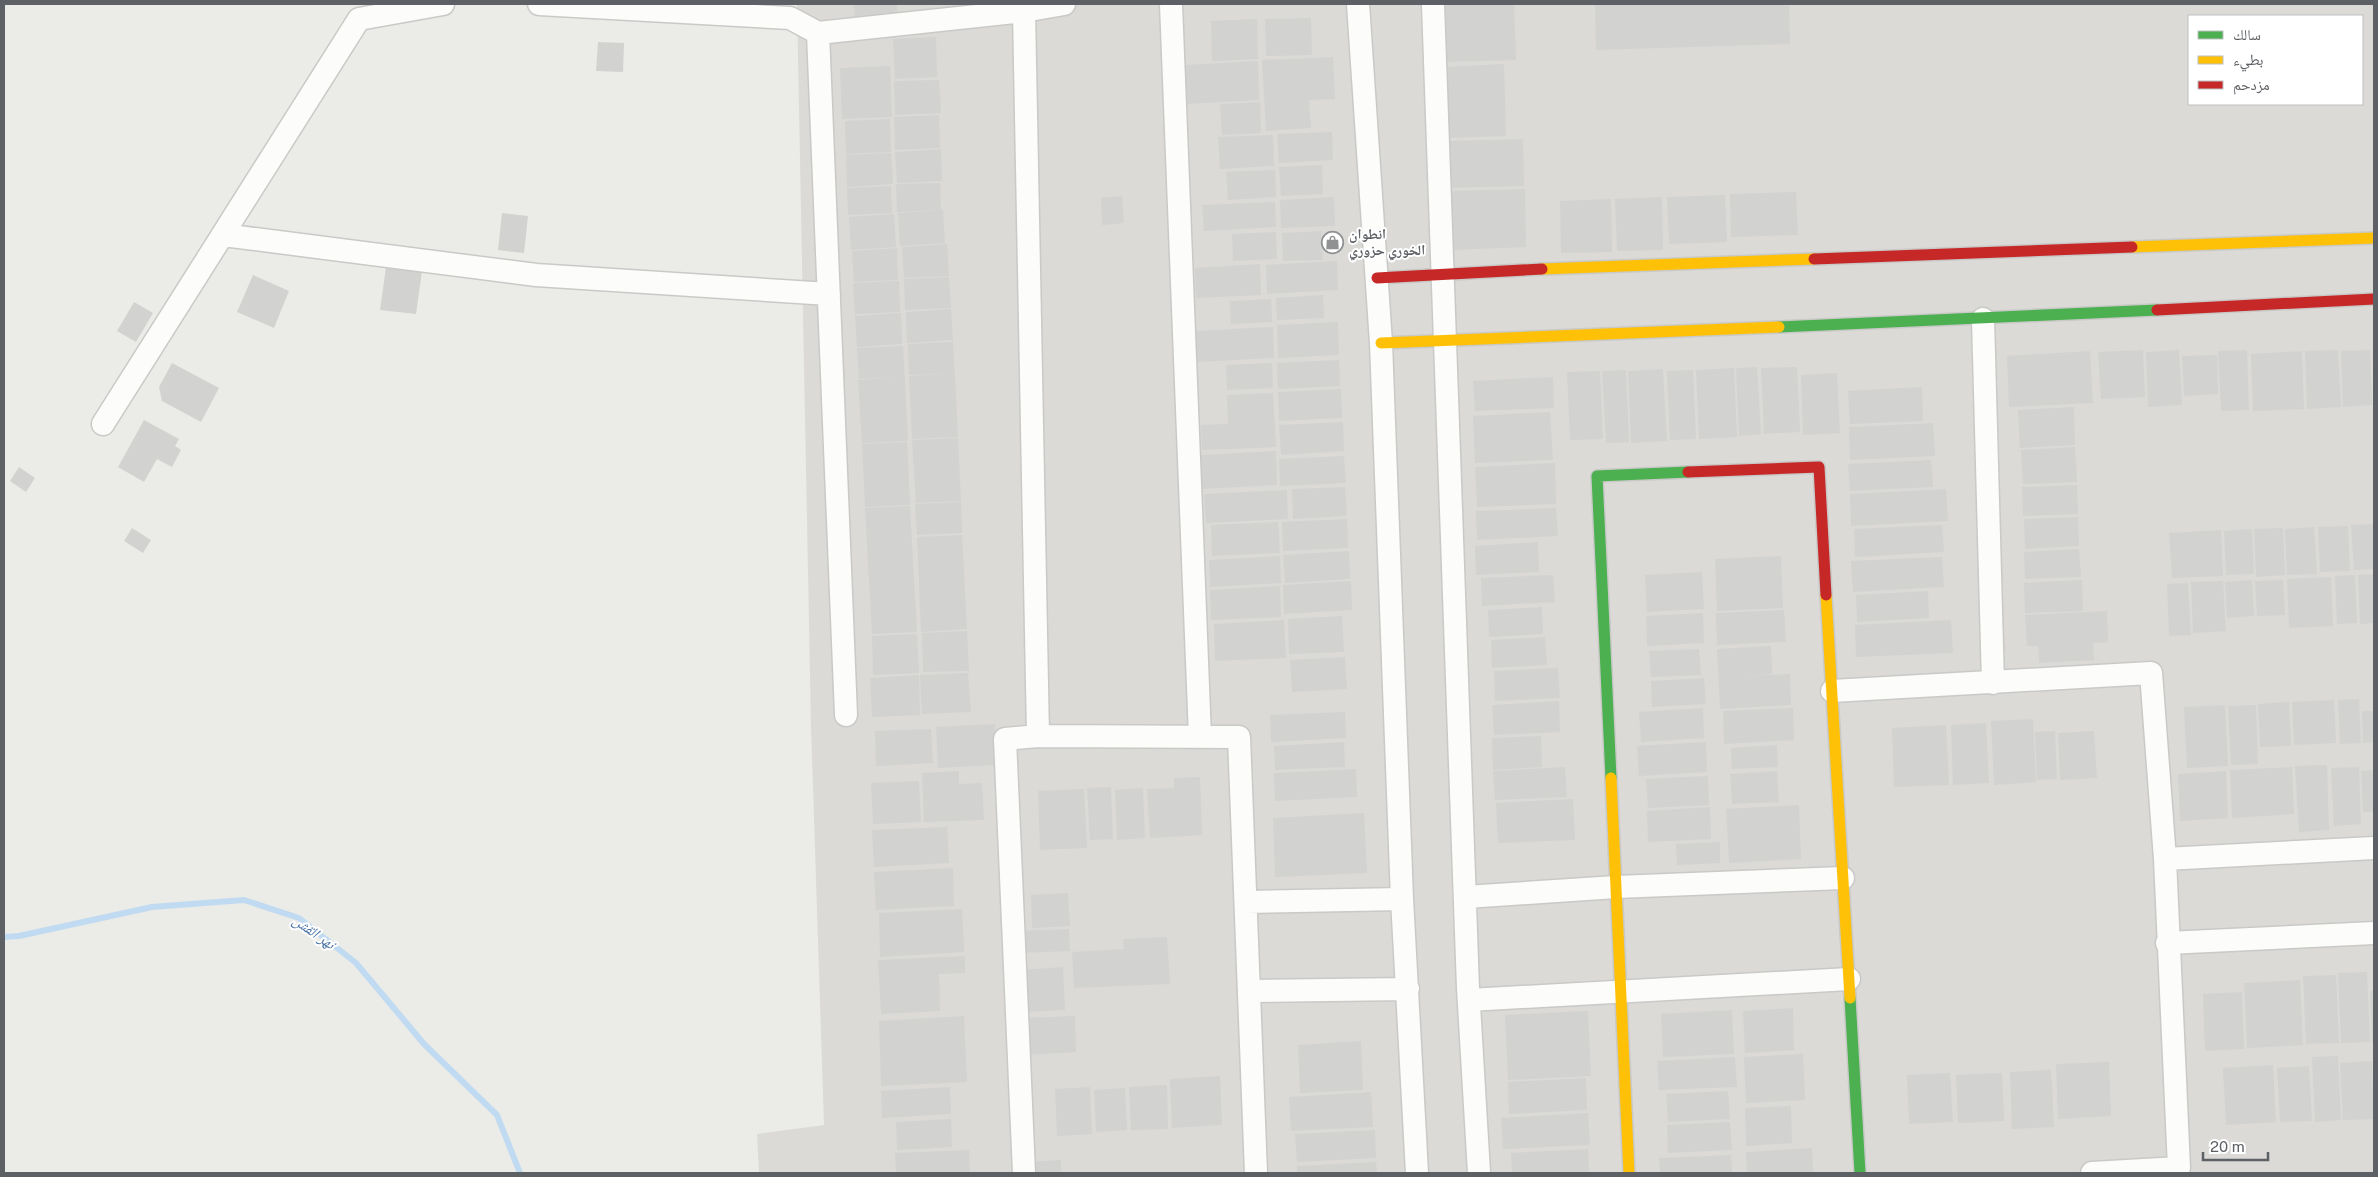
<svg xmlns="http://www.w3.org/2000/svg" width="2378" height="1177" font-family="'Public Sans','Noto Naskh Arabic',sans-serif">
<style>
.industrial{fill:#dbdad7;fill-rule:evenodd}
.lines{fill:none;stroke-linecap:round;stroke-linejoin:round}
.stream{stroke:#c0dbf1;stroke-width:6}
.building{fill:#d2d2d0}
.street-casing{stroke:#c9c9c8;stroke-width:25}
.fast-casing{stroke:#c9c9c8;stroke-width:14}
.slow-casing{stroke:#c9c9c8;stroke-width:14}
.jam-casing{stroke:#c9c9c8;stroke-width:14}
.street{stroke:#fcfcfb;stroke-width:22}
.fast{stroke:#4caf50;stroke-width:11}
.slow{stroke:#ffc107;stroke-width:11}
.jam{stroke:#c62828;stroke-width:11}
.labels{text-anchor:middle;stroke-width:4;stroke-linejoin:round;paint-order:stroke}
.poi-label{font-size:14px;font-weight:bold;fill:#5d6064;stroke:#fff;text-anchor:start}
.water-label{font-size:15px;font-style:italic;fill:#4c75a5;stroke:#fff}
</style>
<rect width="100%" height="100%" fill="#ebebe7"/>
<path class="industrial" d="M797 4H2374V1173H759L757 1134 824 1125 811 726ZM2189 16H2362V104H2189Z"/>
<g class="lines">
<path class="stream" d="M4 937 19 936 152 907 244 900 299 918 356 963 424 1044 497 1115 520 1173"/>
</g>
<path class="building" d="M854 4H897L898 22 855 25Z
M1440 4H1514L1516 60 1442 62Z
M1595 4H1789L1790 44 1596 50Z
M1311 18 1312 55 1266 56 1265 19Z
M1257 19 1258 59 1212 61 1211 21Z
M936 37 937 77 895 79 893 39Z
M598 42 624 43 623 72 596 71Z
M1333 57 1335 99 1309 100 1311 128 1266 131 1262 60Z
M1258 61 1259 100 1187 104 1185 65Z
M1504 64 1506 136 1447 138 1445 67Z
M890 66 892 117 842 119 840 68Z
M939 80 941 113 895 115 894 81Z
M1260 102 1261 133 1222 135 1220 104Z
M939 115 940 148 895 150 894 117Z
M890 119 891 152 846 154 845 121Z
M1332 132 1333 160 1279 163 1277 134Z
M1273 135 1274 166 1220 169 1218 137Z
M1523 139 1524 186 1449 188 1448 141Z
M941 149 942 181 897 183 895 152Z
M891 153 893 184 847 187 846 155Z
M1322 165 1323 194 1281 196 1279 167Z
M1275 170 1276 197 1228 200 1226 172Z
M940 183 941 210 897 212 896 184Z
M891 186 892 213 848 215 847 188Z
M1525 189 1526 247 1452 250 1450 191Z
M1796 192 1798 235 1731 237 1730 194Z
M1725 195 1727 242 1669 244 1667 197Z
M1122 196 1124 223 1102 225 1101 198Z
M1334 197 1335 226 1281 228 1280 200Z
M1662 197 1663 250 1617 251 1615 199Z
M1611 199 1612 252 1561 253 1560 201Z
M1275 202 1276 227 1204 231 1202 205Z
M943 210 945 243 900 246 898 213Z
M502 213 528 216 524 253 498 250Z
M894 214 896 247 851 250 849 217Z
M1321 231 1323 260 1283 261 1282 233Z
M1276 232 1277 259 1233 261 1232 234Z
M947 244 949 276 904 278 902 247Z
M897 248 898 280 854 282 852 251Z
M387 260 423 264 416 314 380 310Z
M1337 261 1338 290 1267 294 1266 265Z
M1260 264 1261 295 1196 298 1195 268Z
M253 275 289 291 274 328 237 312Z
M949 277 951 308 905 310 904 279Z
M899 281 900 312 855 314 853 283Z
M1323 295 1324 318 1277 320 1276 298Z
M1271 299 1272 322 1231 324 1230 301Z
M134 302 153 313 136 342 117 331Z
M951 309 953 340 907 343 906 312Z
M901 313 902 344 857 347 855 316Z
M1338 322 1339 355 1278 358 1277 325Z
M1273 327 1274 358 1196 362 1195 331Z
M953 342 958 437 912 439 909 376 947 374 909 375 908 344Z
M903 346 908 441 862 443 858 380 896 377 859 379 857 348Z
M2143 350 2145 397 2101 399 2098 352Z
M2179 350 2182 405 2148 407 2146 352Z
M2247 350 2249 410 2221 411 2218 351Z
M2338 350 2341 407 2307 409 2305 351Z
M2370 350 2372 405 2343 407 2341 351Z
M2090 351 2093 403 2009 407 2007 356Z
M2302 351 2304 409 2253 411 2251 354Z
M2217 355 2218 394 2184 396 2182 356Z
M1339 360 1340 386 1278 389 1277 363Z
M172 363 219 388 201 422 162 401 159 387Z
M1272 363 1273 388 1227 390 1226 365Z
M1757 367 1761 434 1739 436 1736 368Z
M1797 367 1800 432 1764 434 1761 368Z
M1734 368 1737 437 1699 439 1696 370Z
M1663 369 1667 441 1631 443 1628 371Z
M1626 370 1629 442 1606 443 1602 371Z
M1693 370 1696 439 1670 440 1667 371Z
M1600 371 1603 439 1570 440 1567 372Z
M1837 373 1840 433 1803 435 1801 375Z
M1553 377 1554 408 1475 411 1473 381Z
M1922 387 1923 421 1850 424 1848 391Z
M1341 389 1342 418 1279 421 1278 392Z
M1273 393 1276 447 1202 450 1201 425 1228 424 1227 395Z
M2074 407 2075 445 2020 448 2018 410Z
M1550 412 1553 460 1475 463 1473 416Z
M144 420 179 439 175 446 181 450 172 467 157 459 144 482 118 467Z
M1343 422 1344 451 1281 455 1279 425Z
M1933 423 1935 456 1850 460 1849 427Z
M958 438 961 501 916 503 912 440Z
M907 442 910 505 865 507 862 444Z
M2075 447 2077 482 2023 484 2021 450Z
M1276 451 1277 485 1201 489 1200 455Z
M1344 456 1346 483 1280 486 1279 459Z
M1931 460 1933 487 1850 491 1848 464Z
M1555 463 1556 504 1477 507 1475 467Z
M19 467 35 478 26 492 10 481Z
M2077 485 2078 514 2023 516 2022 487Z
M1345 487 1347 516 1293 519 1292 489Z
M1946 489 1948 521 1851 526 1850 494Z
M1287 490 1288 519 1206 523 1204 494Z
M961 502 962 533 917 535 915 504Z
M910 506 917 632 872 634 865 508Z
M1556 508 1558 536 1477 540 1476 511Z
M2078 517 2079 546 2025 549 2024 519Z
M1347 519 1348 548 1283 551 1282 522Z
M1278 522 1280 553 1212 556 1211 525Z
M2374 524V569L2354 570 2351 525Z
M1942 525 1944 552 1855 557 1854 529Z
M2348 526 2350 571 2320 572 2318 527Z
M2314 527 2317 574 2287 575 2285 529Z
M132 528 151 540 143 553 124 541Z
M2283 528 2285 575 2256 577 2254 529Z
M2252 529 2254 574 2226 575 2224 531Z
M2221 530 2223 576 2172 578 2169 533Z
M962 535 967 629 921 632 917 537Z
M1538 542 1539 572 1476 575 1475 546Z
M2079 549 2081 577 2025 579 2024 552Z
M1349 551 1350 579 1285 583 1283 555Z
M1280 556 1281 583 1210 587 1209 560Z
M1781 556 1783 608 1717 611 1715 559Z
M1942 557 1944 587 1853 592 1851 561Z
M1702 572 1704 609 1647 612 1645 575Z
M2374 574V623L2360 624 2358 575Z
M1553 575 1555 602 1482 606 1481 578Z
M2355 575 2357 623 2337 624 2335 576Z
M2331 577 2333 626 2289 628 2287 579Z
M2082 580 2083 611 2025 613 2024 583Z
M2252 580 2254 616 2227 618 2225 582Z
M2283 580 2285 615 2257 616 2255 581Z
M1351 581 1352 610 1284 614 1283 585Z
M2223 581 2226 631 2193 633 2191 582Z
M2188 583 2191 635 2169 636 2167 584Z
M1280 586 1281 617 1211 620 1210 590Z
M1928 591 1929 618 1857 622 1856 595Z
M1542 607 1543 634 1489 637 1488 610Z
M1784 610 1786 642 1717 645 1716 613Z
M2107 611 2108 642 2093 643 2094 660 2039 663 2038 646H2027L2025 615Z
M1703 613 1704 643 1647 646 1646 616Z
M1342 616 1344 652 1289 654 1288 619Z
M1284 620 1286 658 1215 661 1214 624Z
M1951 620 1953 653 1856 657 1855 625Z
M967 631 969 671 923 672 922 633Z
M917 634 919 673 873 675 872 636Z
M1545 637 1547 665 1492 668 1491 640Z
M1771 646 1772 674 1739 676 1790 674 1791 705 1720 709 1717 649Z
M1699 649 1701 675 1651 677 1649 651Z
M1345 657 1347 689 1292 692 1290 660Z
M1558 668 1560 698 1495 701 1494 671Z
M968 673 971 712 922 714 920 675Z
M919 675 920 715 872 717 870 678Z
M1704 678 1706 704 1652 707 1651 681Z
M2359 699 2361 743 2340 744 2338 700Z
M2334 700 2336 743 2294 745 2292 702Z
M1559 701 1560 732 1494 735 1492 705Z
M2289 702 2291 746 2260 747 2258 704Z
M2225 705 2228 766 2187 768 2184 707Z
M2256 705 2258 764 2231 765 2228 706Z
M1703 708 1704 738 1641 742 1639 712Z
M1793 708 1794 740 1724 744 1723 711Z
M2362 711H2374V742L2363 743Z
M1345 712 1346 738 1271 742 1270 715Z
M2033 719 2036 782 1994 785 1991 721Z
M1986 723 1989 783 1953 785 1951 725Z
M995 724 997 765 938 768 936 727Z
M1946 725 1949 785 1894 787 1892 728Z
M931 729 933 763 876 766 875 731Z
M2055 731 2057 779 2037 780 2035 732Z
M2094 731 2097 778 2060 780 2058 733Z
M1541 736 1542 767 1493 770 1492 738Z
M1344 742 1345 767 1275 770 1274 746Z
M1706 742 1707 772 1639 776 1637 746Z
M1777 745 1778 767 1732 769 1731 748Z
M2327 765 2329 830 2299 832 2295 766Z
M1565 767 1567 797 1495 800 1493 771Z
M2292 767 2294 814 2232 818 2230 770Z
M2359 767 2361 824 2334 826 2331 768Z
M1356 769 1357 797 1275 801 1274 773Z
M2374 770V812H2363L2361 771Z
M959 771V784L982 783 984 820 924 822 922 773Z
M1777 771 1779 802 1732 804 1730 774Z
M2226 771 2228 818 2180 821 2178 774Z
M1708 776 1709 805 1648 808 1646 779Z
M1200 777 1202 835 1150 838 1147 789 1174 788V778Z
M919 781 921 822 873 824 871 783Z
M1111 787 1113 839 1090 840 1087 788Z
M1143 788 1145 838 1117 840 1115 790Z
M1084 789 1087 848 1040 850 1038 791Z
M1573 799 1575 840 1498 843 1496 803Z
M1799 805 1801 859 1729 863 1726 809Z
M1710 807 1711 839 1648 842 1647 811Z
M1364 813 1367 873 1275 877 1273 818Z
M947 827 949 863 874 867 872 830Z
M1720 842V863L1677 865 1676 844Z
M953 868 954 906 876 910 874 872Z
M1068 893 1070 926 1032 928 1031 895Z
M962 909 964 952 880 957 879 913Z
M1069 929 1070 951 1018 953 1017 931Z
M1167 937 1170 984 1074 988 1072 952 1124 949 1123 939Z
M965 956V973L939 974 940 1011 881 1014 878 960Z
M1063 967 1065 1010 1022 1012 1020 970Z
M2367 972 2370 1042 2341 1043 2338 973Z
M2336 975 2339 1043 2306 1044 2303 976Z
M2300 980 2303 1045 2247 1048 2244 983Z
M2370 991H2374V1042H2372Z
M2242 992 2244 1049 2205 1051 2203 994Z
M1793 1008 1794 1050 1745 1053 1743 1011Z
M1732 1010 1734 1054 1663 1057 1661 1014Z
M1588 1011 1591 1076 1508 1080 1505 1015Z
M964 1016 967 1082 881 1086 879 1021Z
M1075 1016 1076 1052 1025 1055 1024 1018Z
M1361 1041 1363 1090 1300 1093 1298 1045Z
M1803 1054 1805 1100 1746 1103 1744 1057Z
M2338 1056 2341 1120 2315 1122 2312 1057Z
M1735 1057 1737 1087 1659 1090 1657 1061Z
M2372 1061 2374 1119 2343 1120 2340 1063Z
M2109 1062 2111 1116 2058 1119 2056 1064Z
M2273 1065 2276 1122 2226 1125 2223 1068Z
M2309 1066 2312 1121 2280 1122 2277 1068Z
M2051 1070 2054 1127 2012 1129 2010 1072Z
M1950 1073 1953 1122 1909 1124 1907 1075Z
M2002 1073 2004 1121 1958 1123 1956 1075Z
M1220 1076 1222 1125 1172 1128 1170 1079Z
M1586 1078 1587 1110 1509 1114 1508 1082Z
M1167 1085 1168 1129 1131 1130 1129 1087Z
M950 1087 951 1114 882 1118 881 1091Z
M1090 1087 1092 1134 1057 1136 1055 1089Z
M1125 1088 1127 1130 1096 1132 1094 1090Z
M1728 1091 1730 1119 1668 1122 1666 1094Z
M1371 1092 1373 1127 1291 1131 1289 1097Z
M1791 1106 1792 1143 1746 1146 1745 1108Z
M1588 1113 1590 1145 1503 1149 1501 1118Z
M951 1119 952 1147 897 1150 896 1122Z
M1730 1122 1732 1150 1668 1153 1667 1125Z
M1375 1130 1376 1158 1297 1162 1295 1134Z
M1812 1148 1813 1173H1747L1746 1152Z
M1588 1149 1589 1173H1512L1511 1153Z
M969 1150 970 1173H896L895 1153Z
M1731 1155 1732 1173H1660L1659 1158Z
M1061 1160V1173H1028V1162Z
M1376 1162 1377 1173H1297V1166Z"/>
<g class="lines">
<defs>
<path id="street" d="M539 4 790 18 818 33 1024 11 1064 4
M1171 4 1200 737
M1358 4 1381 343 1402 899 1417 1173
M1433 4 1468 988 1479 1173
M1024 11 1038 736
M818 33 846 715
M223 235 536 275 829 294
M1983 319 1993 683
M103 424 359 19 443 4
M1832 691 2151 673 2165 859 2179 1168 2092 1173
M2165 859 2374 848
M1466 897 1616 887 1843 878
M1246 902 1402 899
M2167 943 2374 933
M1249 991 1408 989
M1469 1000 1849 979
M1024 1173 1005 739 1038 736 1239 737 1256 1173"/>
<path id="fast" d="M1779 327 2157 310
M1611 778 1597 476 1688 472
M1850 998 1860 1173"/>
<path id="slow" d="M2132 247 2374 238
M1542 269 1814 259
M1381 343 1779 327
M1826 595 1850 998
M1611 778 1629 1173"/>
<path id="jam" d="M1814 259 2132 247
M1377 278 1542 269
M2157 310 2374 299
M1688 472 1819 467 1826 595"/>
</defs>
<use href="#street" class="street-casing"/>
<use href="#fast" class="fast-casing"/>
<use href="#slow" class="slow-casing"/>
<use href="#jam" class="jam-casing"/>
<use href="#street" class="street"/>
<use href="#fast" class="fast"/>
<use href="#slow" class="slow"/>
<use href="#jam" class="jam"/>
</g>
<defs>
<symbol id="shop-ring" viewBox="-11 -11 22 22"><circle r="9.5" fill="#fff" stroke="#8f9192" stroke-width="1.5"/><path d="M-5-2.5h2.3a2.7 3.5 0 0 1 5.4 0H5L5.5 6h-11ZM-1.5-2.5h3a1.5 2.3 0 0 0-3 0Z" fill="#8f9192"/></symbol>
</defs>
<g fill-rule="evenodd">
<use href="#shop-ring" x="1320" y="230" width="25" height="25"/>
</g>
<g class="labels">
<g class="poi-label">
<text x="1349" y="239">انطوان<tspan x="1349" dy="16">الخوري حزوري</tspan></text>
</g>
<g class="water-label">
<text transform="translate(314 932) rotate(35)" y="5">نهر القش</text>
</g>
</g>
<rect width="2378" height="1177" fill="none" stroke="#5d6064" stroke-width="10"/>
<rect x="2188" y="15" width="175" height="90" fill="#ffffff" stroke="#bebfc1"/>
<rect x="2198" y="31" width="25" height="8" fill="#4caf50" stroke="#bebfc1"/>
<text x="2233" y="40" font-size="15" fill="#5d6064">سالك</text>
<rect x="2198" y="56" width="25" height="8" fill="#ffc107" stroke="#bebfc1"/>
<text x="2233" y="65" font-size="15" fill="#5d6064">بطيء</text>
<rect x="2198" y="81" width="25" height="8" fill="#c62828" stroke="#bebfc1"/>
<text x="2233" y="90" font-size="15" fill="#5d6064">مزدحم</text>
<path d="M2203 1152v8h65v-8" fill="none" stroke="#5d6064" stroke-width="2.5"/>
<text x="2210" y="1152" font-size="15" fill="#5d6064" stroke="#ffffff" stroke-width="4" paint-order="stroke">20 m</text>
</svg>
